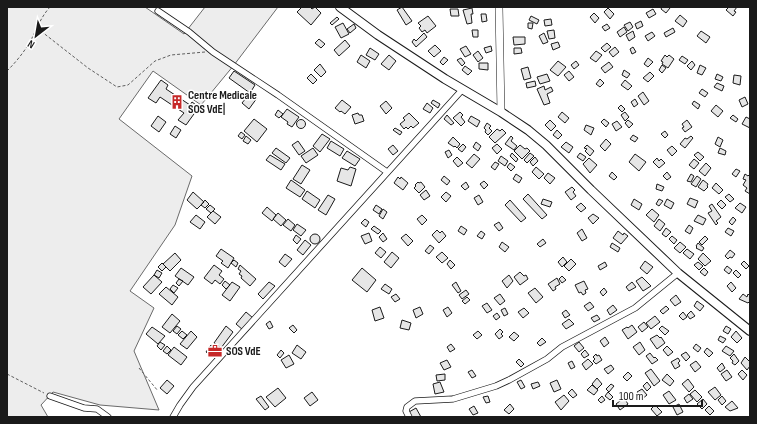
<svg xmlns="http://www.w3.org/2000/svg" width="757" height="424" font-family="'Sofia Sans Condensed',sans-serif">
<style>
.built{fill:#ededed;stroke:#6a6a6a}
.building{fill:#e6e6e6;stroke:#1a1a1a}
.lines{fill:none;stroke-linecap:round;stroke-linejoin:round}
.minor-casing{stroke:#1a1a1a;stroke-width:7}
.tertiary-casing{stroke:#1a1a1a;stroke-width:8}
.secondary-casing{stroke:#1a1a1a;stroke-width:10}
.path{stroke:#5f5f5f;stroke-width:1;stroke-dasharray:3 2;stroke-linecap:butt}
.minor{stroke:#fff;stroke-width:5.5}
.tertiary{stroke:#fff;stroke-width:7}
.secondary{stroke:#fff;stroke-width:8}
.labels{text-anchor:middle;stroke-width:3;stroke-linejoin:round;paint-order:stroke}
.poi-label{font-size:12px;font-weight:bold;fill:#1a1a1a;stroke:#fff;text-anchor:start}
</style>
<rect width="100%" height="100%" fill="#fff"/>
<path class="built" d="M7 7H145L184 34 205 7H278L234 65 201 105 153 71 119 119 192 176 175 225 130 291 154 308 134 351 159 410 100 405 53 392 41 405 48 417H7Z"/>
<path class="building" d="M302 7H310L312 9 315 7 321 13 311 25 297 12Z
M402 7 412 21 406 25 397 10Z
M662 7H669L670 8 666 13 661 9Z
M729 7H737L734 11 736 12 733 16 726 10Z
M472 8 473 14H471L472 23 467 24 463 10Z
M608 8 614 14 610 19 604 12Z
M450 9H458L459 16H451Z
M653 9 656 14 649 18 646 13Z
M594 13 599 18 595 23 590 17Z
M481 14H486L487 21 482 22Z
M680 15 687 21 683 27 675 21Z
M428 16 436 26 427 33 425 30 422 32 419 28 421 26 418 23Z
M531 16 539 20 537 24 529 20Z
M337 17 339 19 332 25 330 23Z
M551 19 552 25 545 26 544 20Z
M641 21 643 26 637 29 635 24Z
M630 22 633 27 628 31 624 25Z
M343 23 349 34 341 38 335 27Z
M528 23H533L532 29 528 28Z
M354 24 356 28 350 33 347 29Z
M607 24 610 28 605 31 602 27Z
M624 27 627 32 620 37 617 32Z
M673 28 675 32 666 37 664 33Z
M472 30H478V37H473Z
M554 30 555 38 549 39 547 31Z
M633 31 635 37 629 41 626 35Z
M701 31 710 37 706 43 697 36Z
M652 32 655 36 648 41 645 36Z
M424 33 427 37 416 47 412 42 414 39 416 41Z
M544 33 548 42 543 44 539 36Z
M513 37H525V44L514 45Z
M319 39 325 44 321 48 315 43Z
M345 40 350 46 339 56 334 50Z
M558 42 560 47 553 50 551 44Z
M607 43 611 47 605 52 601 48Z
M435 45 441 51 434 57 428 51Z
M466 46 471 54 465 57 460 49Z
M491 46 492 51 486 53 484 48Z
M615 47 619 52 613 57 609 52Z
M633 47 636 52 632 54 630 49Z
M370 48 379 54 375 60 366 55Z
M514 48H521L522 53 514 54Z
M478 51 483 58 478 62 473 55Z
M596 51 602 55 596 62 590 58Z
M361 55 370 61 366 68 357 62Z
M389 55 396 61 389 70 381 64Z
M665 55 667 57 669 55 674 59 668 68 662 64 663 62 661 61Z
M682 56 688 60 685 64 679 60Z
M444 57 448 60 443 65 440 62Z
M461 58 465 63 462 66 457 60Z
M648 58 653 62 648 67 644 64Z
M558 61 566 67 558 76 550 70Z
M576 61 579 65 574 69 571 65Z
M692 61 695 65 691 70 687 66Z
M609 62 613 67 605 73 601 68Z
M479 63H488V70L479 69Z
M320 64 326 72 321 77 314 70Z
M662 65 666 68 662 73 659 70Z
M700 65 706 68 702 75 697 73Z
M465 66 472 71 468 75 462 70Z
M528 67 531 78 524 80 521 69Z
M624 70 630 74 627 78 622 75Z
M234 71 255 85 250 93 229 78Z
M569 71 574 77 569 81 564 75Z
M650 72 654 76 648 82 643 78Z
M311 74 317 80 313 84 307 78Z
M547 74 550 81 540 84 537 77Z
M717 74 723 77 721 81 715 79Z
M734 75 741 76 740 85 733 83Z
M600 79 604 83 600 87 596 84Z
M161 80 168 85 166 89 190 105 192 102 199 107 186 125 178 120 184 113 160 97 156 103 148 98Z
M625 80 632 86 628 90 621 85Z
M535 81 536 86 527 88 526 83Z
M717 83 724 86 722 91 714 87Z
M544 86 545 90 551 87 553 91 547 94 550 103 544 105 537 89Z
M702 89 708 93 705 97 699 93Z
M643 92 649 101 644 105 638 96Z
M250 93 257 98 249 109 242 103Z
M745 97 748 104 742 107 739 100Z
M635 99 638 104 634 107 631 102Z
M342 100 351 107 345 114 341 111 340 112 335 108Z
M433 100 440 104 438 108 431 103Z
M386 101 392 108 386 114 380 106Z
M694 101 700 105 698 109 692 104Z
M427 103 433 108 430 113 423 109Z
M621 105 625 109 622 112 618 108Z
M716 105 723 111 718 117 711 111Z
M287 109 299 117 292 127 287 124 288 122 281 117Z
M278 110 283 114 279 118 275 115Z
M460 112 463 115 461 117 465 122 461 126 453 118Z
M562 112 569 118 565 123 558 117Z
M625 112 629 117 625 121 621 115Z
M358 113 359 115H362L364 121 355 124 352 115Z
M409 113 419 123 413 128 411 126 408 129 406 127 404 129 400 124 405 120 403 118Z
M447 115 454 123 451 125 444 119Z
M733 115 738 119 736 122 730 118Z
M158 116 166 122 159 132 151 126Z
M471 116 480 121 477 127 468 121Z
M746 117 750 119V128L742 124Z
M254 119 267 129 257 142 244 131Z
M604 119 609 123 606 127 601 122Z
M296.5 124a4.5 4.5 0 1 1 9 0a4.5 4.5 0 1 1-9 0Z
M550 120 556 126 551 131 545 125Z
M628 120 633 124 629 128 625 123Z
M687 120 692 127 685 132 682 128 684 127 682 124Z
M617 121 622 127 616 131 612 124Z
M487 123 491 126 489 128 492 131 488 135 485 132 486 130 484 128Z
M586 125 594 128 591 135 584 130Z
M175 126 181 130 176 138 170 134Z
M395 128 402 132 400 135 393 130Z
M497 129 500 131 502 129 506 133 495 143 489 137Z
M557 130 562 135 558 139 553 135Z
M665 131 668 135 665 138 661 134Z
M241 132 245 135 242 139 238 136Z
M322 134 330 139 320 152 313 146Z
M633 135 638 138 635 142 630 139Z
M246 136 251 140 248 144 243 141Z
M511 136 513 138 511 141 517 146 514 150 505 144Z
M691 136 693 138 685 148 680 144 685 138 687 139Z
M453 137 460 144 457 148 455 146 454 147 448 143Z
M718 137 723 140 720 147 715 144Z
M606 139 611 144 605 151 600 146Z
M298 141 305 151 299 155 292 145Z
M331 141 344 149 340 156 327 148Z
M476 142 481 146 478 151 473 147Z
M566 142 573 147 569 153 561 147Z
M463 144 466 147 462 152 458 149Z
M497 144 502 149 497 154 492 148Z
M393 145 398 151 393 155 388 149Z
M520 145 525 149 527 148 530 151 522 159 514 151Z
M587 145 594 151 590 156 585 151 587 149 584 148Z
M672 146 677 151 672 156 667 150Z
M276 148 290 158 286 163 272 153Z
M313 148 318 155 306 163 301 156Z
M720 148 726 151 725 155 718 153Z
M449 150 452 155 448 158 445 152Z
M347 151 360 159 355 166 342 158Z
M698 152 704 157 700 161 694 155Z
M512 153 518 159 516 162 510 156Z
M530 153 534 156 527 163 524 160Z
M580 153 586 157 583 161 577 157Z
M474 154 480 159 472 168 466 163Z
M635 154 646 162 639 171 629 162Z
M270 155 285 164 281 170 266 160Z
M501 156 508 161 505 166 498 161Z
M457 157 463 163 458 167 453 161Z
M535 157 538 161 533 166 530 162Z
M589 158 597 165 590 173 583 164Z
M657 158 659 161 661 159 665 163 659 168 653 162Z
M694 159 699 163 694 169 689 165Z
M495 162 499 164 495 170 491 167Z
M510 163 515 167 511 171 507 167Z
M706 163 711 168 705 176 699 171Z
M302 165 310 170 301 184 293 179Z
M350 167 356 169 351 186 337 181 341 168 348 170Z
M536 167 544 174 539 179 532 172Z
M736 169 740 171 736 177 732 174Z
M612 172 617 177 614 180 609 176Z
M667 172 671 177 667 180 663 176Z
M548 173 555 178 550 184 544 178Z
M516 174 522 178 519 183 513 179Z
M691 174 694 176 691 182 687 181Z
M745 174 748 176 750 174V194L745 191 747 188 743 185 746 180 743 179Z
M444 176 450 181 447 185 441 180Z
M697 176 701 179 696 187 691 184Z
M398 177 400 179 401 177 408 183 403 190 394 183Z
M291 180 305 190 300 197 286 188Z
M703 180 708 184 707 186 708 187 704 191 698 187Z
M484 181 488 185 484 189 480 184Z
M418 182 419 183 421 182 425 187 419 193 414 188 416 186 415 185Z
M466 182 469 187 465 190 461 186Z
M716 183 723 190 719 194 712 188Z
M657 184 664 187 662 191 656 189Z
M572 187 575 190 573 192 576 196 571 200 565 192Z
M426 190 430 196 424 200 420 195Z
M307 191 320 200 315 208 302 199Z
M193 192 204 202 197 209 187 200Z
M446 192 451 196 446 202 441 197Z
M528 194 547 215 542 219 523 199Z
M729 194 734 199 730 202 725 197Z
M328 195 335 199 326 215 318 210Z
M479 195 483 202 478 205 474 198Z
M690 198 698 201 695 208 687 204Z
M543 199 552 202 550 207 541 204Z
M634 199 642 204 639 210 631 205Z
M659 199 663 201 659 206 656 204Z
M667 199 674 203 671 209 664 205Z
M205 200 209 204 205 208 201 205Z
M510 200 526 218 521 222 505 205Z
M721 200 726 205 722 209 717 204Z
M581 203 586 208 581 212 576 207Z
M740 203 746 207 742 213 735 208Z
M712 204 721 217 716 221 718 223 716 225 708 213 712 211 709 206Z
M210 205 215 209 211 213 206 209Z
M376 205 382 209 379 214 373 210Z
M267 207 276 215 272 221 262 213Z
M383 209 387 212 383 219 379 216Z
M652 209 659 215 654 222 646 215Z
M213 211 221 217 215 224 207 217Z
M278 213 286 220 281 226 273 219Z
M593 214 599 218 593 224 588 218Z
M196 215 205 222 200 229 190 222Z
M422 215 427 220 422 225 417 219Z
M698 215 706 219 703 225 694 221Z
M733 217 736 220 732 225 729 222Z
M288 219 295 225 291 231 283 225Z
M365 219 369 222 366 227 361 223Z
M659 219 665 224 660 231 654 226Z
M499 222 503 228 499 231 494 225Z
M297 224 306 230 301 236 293 230Z
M689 225 693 228 690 234 685 231Z
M374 226 381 231 378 234 371 229Z
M461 226 467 230 464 235 458 231Z
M666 228 671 232 666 237 662 234Z
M728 228 734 231 731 236 725 232Z
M582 229 587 238 582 241 577 233Z
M437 230 440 233 442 231 446 236 439 243 432 235Z
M481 231 485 234 482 239 477 236Z
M618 231 623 235 624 233 628 236 621 244 613 238Z
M369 233 372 241 365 244 361 236Z
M383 233 387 239 383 242 379 237Z
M310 239a5 5 0 1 1 10 0a5 5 0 1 1-10 0Z
M406 234 413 241 408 246 401 238Z
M296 235 301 239 297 244 293 240Z
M672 236 677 240 674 244 669 239Z
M705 236 708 239 702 245 699 242Z
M543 239 546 243 540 247 537 244Z
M305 240 311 245 303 255 297 250Z
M502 242 509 247 505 252 499 247Z
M680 242 686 247 680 253 674 248Z
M612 243 620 248 618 252 610 247Z
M698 243 704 248 702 251 696 248 697 247 696 246Z
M430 245 434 248 429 254 425 251Z
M380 247 386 252 381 258 375 253Z
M221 249 234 258 228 268 221 263 223 261 216 256Z
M687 249 694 254 690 259 683 253Z
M730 250 735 254 732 258 730 257 728 259 725 256Z
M392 252 399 258 391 268 384 262Z
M442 252 448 258 442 263 436 257Z
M175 253 181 260 170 271 163 264Z
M703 253 711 261 705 266 698 259Z
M285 254 292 259 285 267 279 262Z
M563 257 567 262 562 267 558 262Z
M571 259 576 264 569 271 564 266Z
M234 260 238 263 236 267 231 263Z
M450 260 455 265 451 269 447 264Z
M645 261 653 267 647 274 640 268Z
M744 261 749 266 746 269 741 264Z
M605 262 607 266 600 270 598 266Z
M698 262 703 266 699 270 694 265Z
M162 263 166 267 162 271 158 267Z
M214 265 222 271 219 275 224 279 220 284 215 280 212 284 204 278Z
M240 265 256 279 250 286 241 278 242 276 239 274 241 271 238 269Z
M727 266 732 270 729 274 724 270Z
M181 268 194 277 188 285 175 276Z
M362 268 376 280 367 292 352 280Z
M704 268 708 272 705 276 700 272Z
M157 270 162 273 159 278 154 275Z
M736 270 741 275 738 278 733 273Z
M520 272 524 276 526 275 528 279 520 285 514 277Z
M154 275 162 282 151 294 143 287Z
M509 275 513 281 507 288 502 281Z
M562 276 566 280 562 283 559 279Z
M642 277 651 286 643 291 636 281Z
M557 278 560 284 555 287 556 289 553 291 548 284Z
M179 279 183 281 179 286 176 283Z
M225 281 230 285 226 289 222 285Z
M584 281 588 289 585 290 586 293 583 295 581 292 579 293 575 285Z
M232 282 240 287 230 301 222 295Z
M269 282 275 286 263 299 258 294Z
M456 282 461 291 458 293 452 285Z
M632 282 636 287 629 291 626 287Z
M731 282 736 288 732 292 727 286Z
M385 284 392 289 389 294 381 289Z
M173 285 178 288 174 293 170 289Z
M166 287 178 297 172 305 159 294Z
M535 288 543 297 536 303 528 293Z
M604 288 607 292 603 296 600 292Z
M466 290 469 294 462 299 459 295Z
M396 294 400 299 395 302 391 297Z
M500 294 505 301 500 305 494 298Z
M743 294 747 297 748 294 750 296V301L748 303 739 299Z
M676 295 681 302 675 306 670 300Z
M467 297 470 300 465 304 462 301Z
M697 301 704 306 700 311 694 306Z
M590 302 594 307 588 311 584 306Z
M487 303 492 310 487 313 482 306Z
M613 305 617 310 610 315 607 310Z
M666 306 669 309 663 314 660 311Z
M380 307 384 318 375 321 372 310Z
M420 307 423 314 416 318 413 310Z
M448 307 452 313 447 317 443 310Z
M505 308 508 314 504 316 501 310Z
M524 308 529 313 523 318 518 312Z
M566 310 570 315 565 318 562 313Z
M691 311 695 316 690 319 687 315Z
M246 312 253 318 243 330 236 324Z
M683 312 687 317 683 320 679 316Z
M497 313 500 317 496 320 493 316Z
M172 314 180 321 170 333 162 327Z
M597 315 600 319 594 322 591 318Z
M655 316 660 322 651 329 646 323Z
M569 319 574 324 566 329 562 324Z
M402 320 411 323 409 330 400 328Z
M270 321 273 327 269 329 266 324Z
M644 322 648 327 642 332 638 327Z
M293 325 297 330 294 333 289 328Z
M632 325 637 332 628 339 622 330 627 327 628 328Z
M177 326 181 329 177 334 173 331Z
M226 326 233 332 221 348 214 343Z
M662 326 669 331 665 335 659 329Z
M726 326 731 329 728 334 723 331Z
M152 327 165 336 158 344 146 334Z
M500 329 503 332 501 334 503 336 499 339 495 334Z
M182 331 187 335 183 339 178 335Z
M191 331 197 337 187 349 180 344Z
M478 331 482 335 477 339 473 335Z
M736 331 742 338 737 343 731 337Z
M514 332 519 336 514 341 509 337Z
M657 335 660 338 661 337 665 343 657 349 650 339Z
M720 336 726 339 723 343 718 340Z
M605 337 609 343 604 347 600 341Z
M542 338 546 342 540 346 537 343Z
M160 342 165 345 161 350 157 346Z
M579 342 584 348 579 352 574 346Z
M640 342 645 350 639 355 633 347Z
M451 344 455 349 450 352 447 347Z
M696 344 701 348 698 352 693 348Z
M211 345 221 352 216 359 206 352Z
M297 345 306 352 301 359 292 353Z
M167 346 171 350 167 354 163 351Z
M667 346 673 352 668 356 663 350Z
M726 346 734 351 730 356 722 351Z
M174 347 187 357 181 365 168 355Z
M707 348 713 353 709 357 704 352Z
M281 350 284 353 280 358 277 355Z
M585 350 589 355 584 358 581 354Z
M686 352 690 357 686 361 681 355Z
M650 353 654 358 655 357 658 360 652 364 646 356Z
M596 354 597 356 599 355 602 360 596 364 593 361 595 359 593 357Z
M734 354 739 361 735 365 732 363 733 361 730 358Z
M289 355 294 364 286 368 281 360Z
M745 357 750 362V366L747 370 741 363Z
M678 358 680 361 678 363 680 366 675 369 671 362Z
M519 359 524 364 521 367 516 362Z
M588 359 593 364 586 370 582 364Z
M447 360 451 367 444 370 440 363Z
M572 361 575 367 571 369 568 363Z
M696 361 701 367 695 372 690 365Z
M722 363 725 368 720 372 717 368Z
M611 365 614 369 608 374 604 369Z
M651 369 660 381 654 386 645 373Z
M472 370 476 376 472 378 468 372Z
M727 370 732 377 726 381 721 374Z
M742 370 747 375 743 380 738 374Z
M628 372 632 376 627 381 623 377Z
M445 374V380L437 381 436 375Z
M667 374 674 381 670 386 662 380Z
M597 378 602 384 597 389 592 384Z
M688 379 694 387 689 392 682 384Z
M167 380 174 386 167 394 160 388Z
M521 380 525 387 521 389 517 382Z
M557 380 561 389 554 392 550 383Z
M440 382 444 392 435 394 433 384Z
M538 382 540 386 533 389 531 384Z
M647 382 651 387 647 391 643 386Z
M611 384 614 386 609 392 606 389Z
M592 385 598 390 594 395 587 390Z
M715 387 721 395 715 400 708 392Z
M278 388 286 398 275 407 266 397Z
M572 389 577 395 573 398 568 393Z
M642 389 647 395 642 399 637 392Z
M695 390 702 397 697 402 690 394Z
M669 391 676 400 669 404 663 395Z
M312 392 318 400 310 406 304 398Z
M608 392 613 397 610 400 605 396Z
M689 394 693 399 687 403 684 398Z
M564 395 569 401 561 410 555 402Z
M261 396 269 407 265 410 256 399Z
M488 396 490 402 486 403 483 397Z
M602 396 605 400 601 403 598 400Z
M722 396 726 401 722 405 718 400Z
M624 398 628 404 620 410 616 404Z
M703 399 707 404 702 409 697 404Z
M732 401 738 408 730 411 725 407Z
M510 404 514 409 509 414 504 410Z
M679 404 683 412 677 415 673 407Z
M655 405 662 412 657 416 651 409Z
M474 406 478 413 473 415 469 409Z
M709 406 714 411 710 415 705 410Z
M416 408 421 417H411L409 412Z"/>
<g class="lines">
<defs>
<path id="minor" d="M158 11 189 32 213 52 278 95 387 172
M50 396 84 408 97 409 108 417
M173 417 180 405 193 387 462 90
M409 417 406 411 407 407 415 401 453 399 496 386 509 380 547 359 562 347 635 308 678 273"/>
<path id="tertiary" d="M499 7 501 112"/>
<path id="secondary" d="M340 7 378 35 445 79 501 112 528 130 546 145 591 190 678 273 750 331"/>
</defs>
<use href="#minor" class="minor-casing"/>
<use href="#tertiary" class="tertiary-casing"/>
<use href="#secondary" class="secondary-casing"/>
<path class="path" d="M37 28 88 68 117 87 128 85 155 61 171 55 205 52
M7 71C16 62 25 51 31 40 37 28 41 17 50 7
M139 368 158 391
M7 374 44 393"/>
<use href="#minor" class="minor"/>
<use href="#tertiary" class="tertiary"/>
<use href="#secondary" class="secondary"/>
</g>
<defs>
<symbol id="building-bare" viewBox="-9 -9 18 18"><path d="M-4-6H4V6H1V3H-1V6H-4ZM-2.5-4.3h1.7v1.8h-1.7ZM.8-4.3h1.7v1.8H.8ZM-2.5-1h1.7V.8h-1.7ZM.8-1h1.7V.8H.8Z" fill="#c62828" stroke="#fff" stroke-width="2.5" paint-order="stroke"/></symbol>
<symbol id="office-bare" viewBox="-9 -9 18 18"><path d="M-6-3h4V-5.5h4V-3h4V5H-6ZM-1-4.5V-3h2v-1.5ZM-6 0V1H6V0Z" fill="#c62828" stroke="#fff" stroke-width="2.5" paint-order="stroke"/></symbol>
</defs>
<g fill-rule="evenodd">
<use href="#building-bare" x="167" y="92" width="20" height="20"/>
<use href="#office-bare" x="205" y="341" width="20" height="20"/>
</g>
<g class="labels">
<g class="poi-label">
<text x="188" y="99">Centre Medicale<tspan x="188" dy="14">SOS VdE|</tspan></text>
<text x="226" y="355">SOS VdE</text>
</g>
</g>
<rect width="757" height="424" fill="none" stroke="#1a1a1a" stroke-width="16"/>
<g transform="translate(36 36) rotate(211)" stroke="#ffffff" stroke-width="3" paint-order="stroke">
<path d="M0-3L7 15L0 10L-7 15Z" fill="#1a1a1a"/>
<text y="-6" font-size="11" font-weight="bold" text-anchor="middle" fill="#1a1a1a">N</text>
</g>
<path d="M613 400v6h89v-6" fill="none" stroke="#1a1a1a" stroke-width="2"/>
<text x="619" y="400" font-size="12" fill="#1a1a1a" stroke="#ffffff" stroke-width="3" paint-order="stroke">100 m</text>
</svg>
